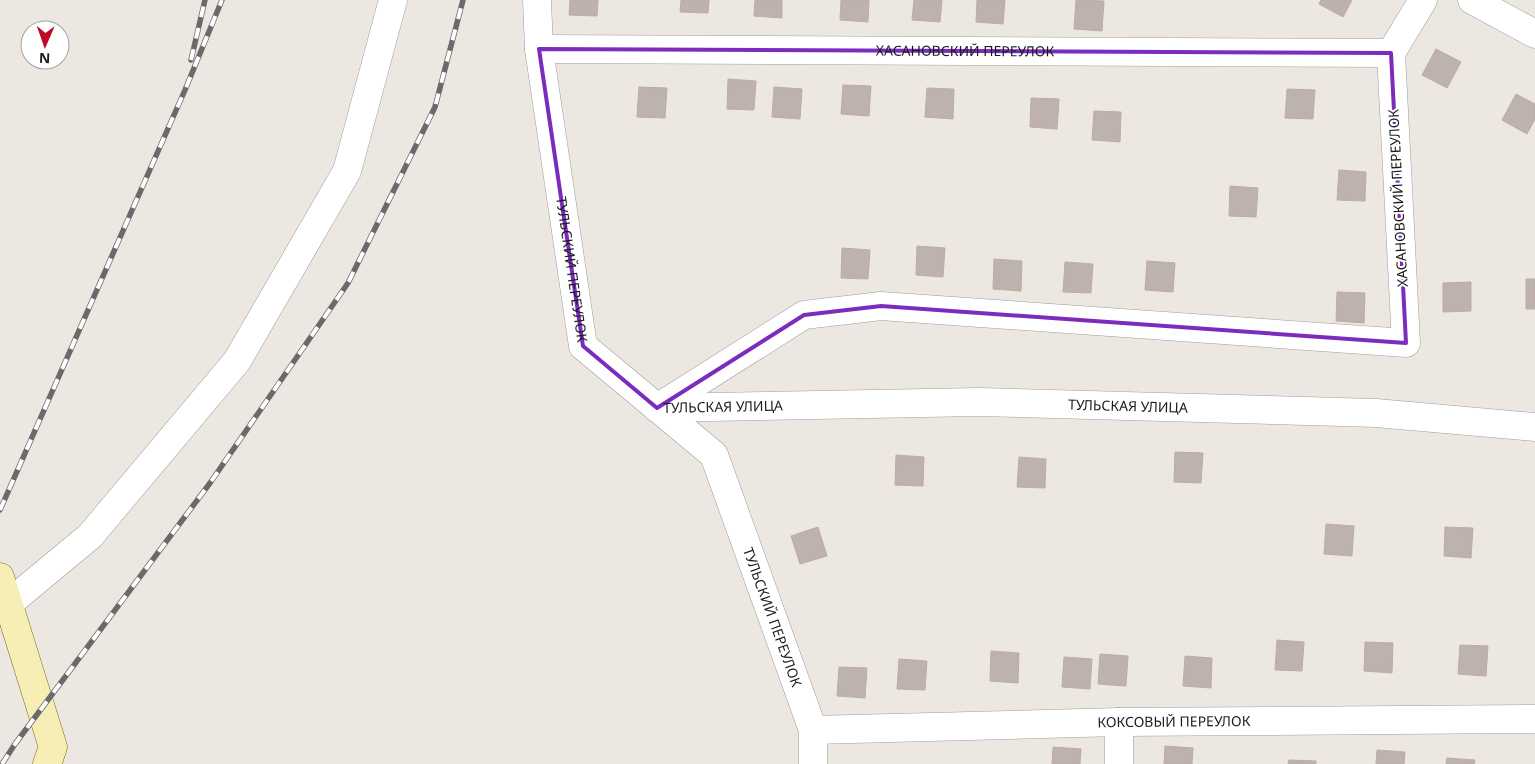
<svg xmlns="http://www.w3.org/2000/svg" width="1535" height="764" font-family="'Noto Sans',sans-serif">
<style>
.building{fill:#bdb2ae;stroke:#beaba5}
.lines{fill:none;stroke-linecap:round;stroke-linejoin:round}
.street-casing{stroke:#9d9d9d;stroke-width:29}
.secondary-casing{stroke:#6d6609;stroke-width:29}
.street{stroke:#fff;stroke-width:28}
.secondary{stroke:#f7eeb6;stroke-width:28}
.rail-casing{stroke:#6a6a6a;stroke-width:5.5}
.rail{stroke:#fff;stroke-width:4;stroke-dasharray:11;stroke-linecap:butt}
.marked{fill:none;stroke:#7b2cbf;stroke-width:4;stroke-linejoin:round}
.labels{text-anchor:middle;stroke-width:4;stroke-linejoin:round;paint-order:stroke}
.street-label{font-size:14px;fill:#1c1c1c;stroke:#fff}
</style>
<rect width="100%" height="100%" fill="#ede7e1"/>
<path class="building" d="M570 0H598L597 16 569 15Z
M681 0H709L708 13 680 12Z
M755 0H782V18L754 16Z
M841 0H869L868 22 840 20Z
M914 0H942L940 22 912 20Z
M977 0H1005L1003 24 976 22Z
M1076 0 1104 1 1102 31 1074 29Z
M1321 0H1352L1343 17 1319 4Z
M1436 49 1461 62 1447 88 1422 75Z
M728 79 756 81 754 110 727 109Z
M843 85 871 86 869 116 841 114Z
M639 87 667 88 665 118 637 117Z
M774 87 802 89 800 119 772 117Z
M927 88 954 89 953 119 925 117Z
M1287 89 1315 90 1313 119 1285 118Z
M1516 94 1535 104V119L1527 134 1502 120Z
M1031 98 1059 99 1057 129 1030 127Z
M1094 111 1121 112 1120 142 1092 140Z
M1339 170 1366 172 1365 201 1337 200Z
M1230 186 1258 188 1256 217 1229 216Z
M917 246 945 248 943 277 916 275Z
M842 248 870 250 868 279 841 278Z
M994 259 1022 261 1021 291 993 289Z
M1147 261 1175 263 1173 292 1145 290Z
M1065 262 1093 264 1091 293 1063 292Z
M1526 279H1535V309H1526Z
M1471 282V311L1443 312V283Z
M1337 292 1365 293 1364 323 1336 321Z
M1175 452 1203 453 1201 483 1174 482Z
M896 455 924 457 923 486 895 485Z
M1019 457 1046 459 1045 488 1017 487Z
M1326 524 1354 526 1352 556 1324 554Z
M818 527 827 556 800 564 791 536Z
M1445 527 1473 528 1471 558 1444 556Z
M1277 640 1304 642 1302 671 1275 670Z
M1365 642 1393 643 1392 673 1364 671Z
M1460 645 1488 646 1486 676 1458 674Z
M991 651 1019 653 1018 683 990 681Z
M1100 654 1128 656 1126 686 1098 684Z
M1185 656 1212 658 1211 688 1183 686Z
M1064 657 1092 659 1090 689 1062 687Z
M899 659 927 661 925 690 897 689Z
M839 667 867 668 865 698 837 696Z
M1165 746 1193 748 1192 764H1164Z
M1053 747 1081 749 1080 764H1052Z
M1377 750 1405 752 1404 764H1376Z
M1447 758 1475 760 1474 764H1446Z
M1289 760 1316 761V764H1288Z"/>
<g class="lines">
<defs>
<g id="street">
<path id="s1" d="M537 0 539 49 583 346 714 455 813 730V764"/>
<path d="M1472 0 1535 34"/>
<path id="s2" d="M539 49 1391 53"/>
<path d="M657 408 804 315 881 306 1406 343 1391 53 1423 0"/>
<path id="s3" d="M657 408 979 402 1376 413 1535 427"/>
<path d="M8 604 90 536 237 361 347 171 393 0"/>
<path id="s4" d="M813 730 1119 722 1535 719"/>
<path d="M1119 764V722"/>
</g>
<path id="secondary" d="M0 577 53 747 47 764"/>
</defs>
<use href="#street" class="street-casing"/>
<use href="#secondary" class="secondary-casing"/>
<use href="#street" class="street"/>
<use href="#secondary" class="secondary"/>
<defs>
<path id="rail" d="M191 60 205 0
M0 510 185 90 222 0
M2 764 15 744 210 483 348 283 435 107 463 0"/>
</defs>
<use href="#rail" class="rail-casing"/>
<use href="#rail" class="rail"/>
</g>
<path class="marked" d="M539 49 1391 53 1406 343 881 306 804 315 657 408 583 346Z"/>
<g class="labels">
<g class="street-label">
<text dy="5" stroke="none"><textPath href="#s2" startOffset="426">ХАСАНОВСКИЙ ПЕРЕУЛОК</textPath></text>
<text transform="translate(1398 198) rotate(-93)" y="5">ХАСАНОВСКИЙ ПЕРЕУЛОК</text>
<text dy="5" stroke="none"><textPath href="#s1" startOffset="272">ТУЛЬСКИЙ ПЕРЕУЛОК</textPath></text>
<text dy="5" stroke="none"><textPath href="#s3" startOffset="66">ТУЛЬСКАЯ УЛИЦА</textPath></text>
<text dy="5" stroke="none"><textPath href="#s3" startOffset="471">ТУЛЬСКАЯ УЛИЦА</textPath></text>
<text dy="5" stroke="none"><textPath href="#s1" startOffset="692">ТУЛЬСКИЙ ПЕРЕУЛОК</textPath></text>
<text dy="5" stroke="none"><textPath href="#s4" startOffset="361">КОКСОВЫЙ ПЕРЕУЛОК</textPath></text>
</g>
</g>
<g transform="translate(45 45) rotate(182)"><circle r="24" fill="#ffffff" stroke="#a4a4a4"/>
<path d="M0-4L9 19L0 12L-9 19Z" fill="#c00728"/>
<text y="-8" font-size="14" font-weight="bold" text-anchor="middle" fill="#1c1c1c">N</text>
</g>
</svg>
